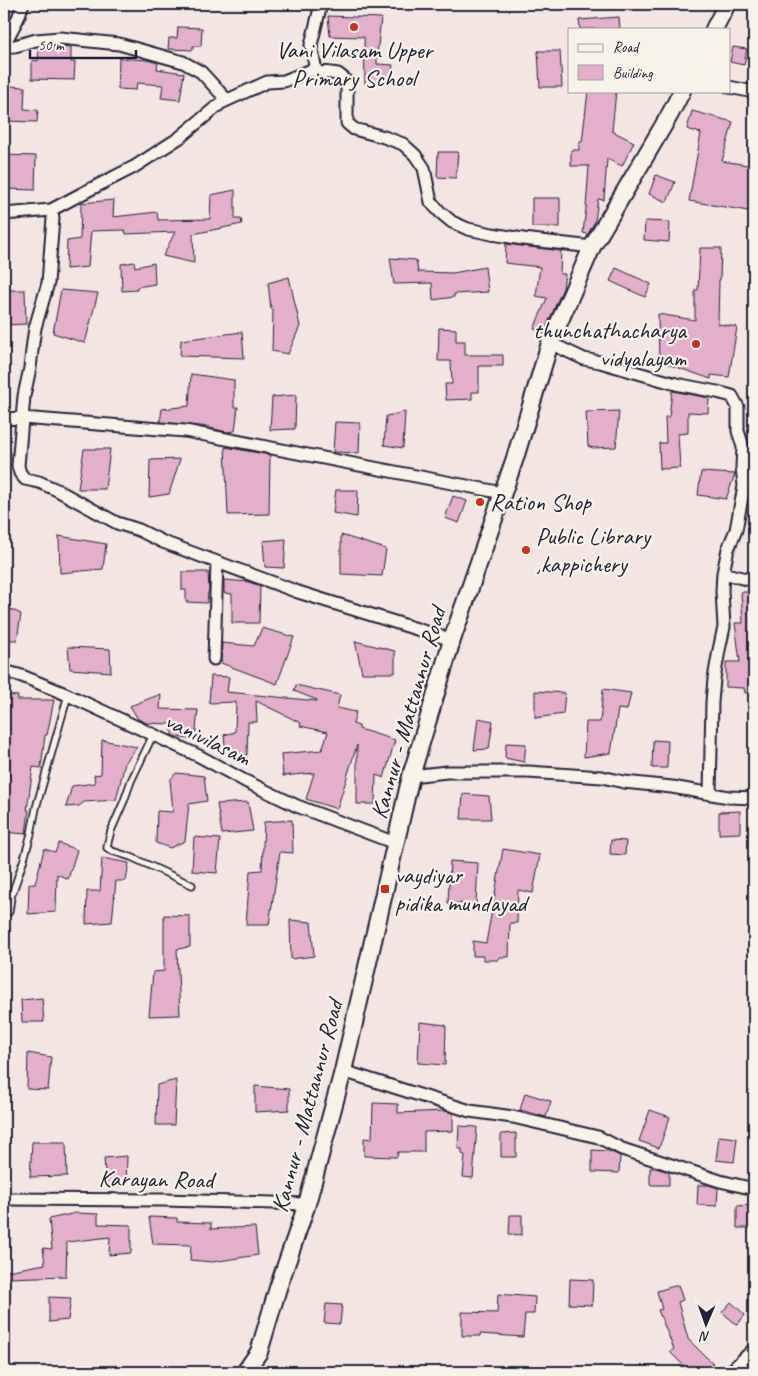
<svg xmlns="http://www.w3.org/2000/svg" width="758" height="1376" font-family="Caveat,sans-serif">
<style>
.building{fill:#e3afcb;stroke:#22223b}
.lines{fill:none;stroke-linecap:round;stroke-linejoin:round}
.service-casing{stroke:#22223b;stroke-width:9}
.minor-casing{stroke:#22223b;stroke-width:15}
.secondary-casing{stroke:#22223b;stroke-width:20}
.service{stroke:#f7f3e8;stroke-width:5.5}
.minor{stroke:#f7f3e8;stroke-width:11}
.secondary{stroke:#f7f3e8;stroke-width:16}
.poi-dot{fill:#c8321e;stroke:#f7f3e8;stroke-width:2}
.labels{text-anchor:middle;stroke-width:4.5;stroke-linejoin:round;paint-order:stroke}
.poi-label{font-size:24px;fill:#22223b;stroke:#f7f3e8;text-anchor:start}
.street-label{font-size:24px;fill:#22223b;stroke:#f7f3e8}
</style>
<rect width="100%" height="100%" fill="#f3e5e2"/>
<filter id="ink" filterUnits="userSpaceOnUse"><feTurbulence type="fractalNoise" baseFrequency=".02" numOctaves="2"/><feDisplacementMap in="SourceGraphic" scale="10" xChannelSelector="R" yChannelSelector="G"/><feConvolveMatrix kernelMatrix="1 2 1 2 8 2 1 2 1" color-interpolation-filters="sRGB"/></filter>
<g filter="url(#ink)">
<path class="building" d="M328 16 381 18 377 55V64L393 65 390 83 365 84 364 37 330 36Z
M619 17 620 29H580L579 20Z
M178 27 202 28 201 46H193V50L168 49 169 38H177Z
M60 46 71 47V62H75L74 80 32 79V60L38 61 39 47Z
M733 47 747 49 744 65 730 62Z
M538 51H560L562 87H540Z
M119 58 147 60 158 63 157 69 184 73 180 100 161 98 163 85 137 83 136 90 118 89Z
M9 86 25 87 24 109 38 110 37 122 4 121V103L8 104Z
M588 91H616L612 131 634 142 622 166 607 159 604 200 598 199 595 221 588 234 583 233 586 208 589 166H571V150H579V142H582Z
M692 111 733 122 722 161 754 166V212L689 201 701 133 687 129Z
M438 152H458L456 178 437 177Z
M4 155 36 156 35 190 4 189Z
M656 175 675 182 667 202 649 194Z
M235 190V219H241L242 224 193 234 194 263 163 256 175 232 126 234 125 230 91 231 88 267 66 269 67 241 80 239 81 203 114 200 113 217 157 212 158 220 210 219 211 195Z
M532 198H560V227H532Z
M645 221 670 222 669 242 644 240Z
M506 244 561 251 560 274H565L563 288 544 333 534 329 547 298 536 296 540 267 505 263Z
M700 248H721L720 280H719L718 324 737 327 729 377 711 375V379L659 361 658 314 695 320V290H698Z
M390 258 416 260 418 272 453 273 485 267 488 292 454 294V297L433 300 432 283 394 284Z
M134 262 135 267 154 263 155 284 137 287V290L122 291 121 264Z
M616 268 651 284 645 297 610 281Z
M289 277 300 326 288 354 272 351 273 310 271 309 268 283Z
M4 290H25L26 324 5 325Z
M61 290 98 293 85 343 53 333Z
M439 328 456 329V341H465V355H503V366H479V392H472V399L446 400 445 384H452L451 361H438Z
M242 332 244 358 180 356 181 340Z
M191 374 234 380V407H238L235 431 227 432 210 428V427L160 422 162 409 189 406Z
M672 391 709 398 708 413 688 412V433L678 434 680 468 660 469 659 443H666L665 417H669Z
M296 395 295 429 270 430 272 397Z
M619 411 616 447 593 448 588 446 586 412Z
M405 412 403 448 384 445 386 416Z
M335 422 360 423 359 453 333 452Z
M225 447 270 455 269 514 228 515Z
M84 449H110L105 489H78Z
M180 459 169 494 149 497 150 460Z
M701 472 735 474 726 499 698 495Z
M336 490H358L357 517 333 513Z
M453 496 467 501 459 523 445 518Z
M341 535 386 549 382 576 341 574Z
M59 536 106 544 103 569 60 573Z
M286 539 284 568 265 567 263 541Z
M182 572H208L209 592H208L207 603 186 602V590H182Z
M224 580 249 582 260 586 259 623H232V594L224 593Z
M741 592H754V653H752V692L745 693 744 688 726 687V662H740L735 623H743Z
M4 606 21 614 17 640H4Z
M262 628 294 637 277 684 221 663 222 643 254 646Z
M355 641 395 651V673H362Z
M68 647 110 649 111 672 70 669Z
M211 676 229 677 227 692 317 701V700L294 691 296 685 340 695 337 708 356 712 353 724 359 726V729L395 740 384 778 376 775 375 804H357V745L337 809 306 799 314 773 283 776 281 754 322 750 328 732 300 726 301 723 256 701 257 722H248L247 755H226L224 735 235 732 236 702 209 703Z
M603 689 631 693 627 710 618 709 611 753 584 757 586 722H600Z
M535 691 565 693 563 714 535 718Z
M161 694 160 709 198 710 195 740 177 737 172 735 171 724 147 723 138 719 130 706Z
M4 695 18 696 17 700H54L47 735H45L41 768 33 767 27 810H29L26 834 4 832V802H7L10 759H4Z
M478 718 493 721 489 749 474 750Z
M102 740 137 747 125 763 116 800 84 802 79 806 66 807 72 786 95 783 94 775 101 774Z
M653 740 668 741 667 768H652Z
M506 743 526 744 524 762 505 758Z
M176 773 204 776 207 801 189 804 185 841 170 848 156 843 157 811 173 812 170 780Z
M463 794 489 796 491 819H461Z
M248 802 253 831 222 834 217 804Z
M740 811V833L719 834V812Z
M292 820 293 853 280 852 269 925H246L250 871 262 870 264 822Z
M194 837 220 839 217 873 192 871Z
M611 840 626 841 625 855 610 854Z
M59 843 77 850 68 879 57 874 56 912 28 914 29 884H35L44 849 55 852Z
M503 849 540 855 533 893 518 890 517 923H510L509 957H499L498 960H483V956H473V941L486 943Z
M102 858 129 863 126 881H116L112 922 86 924 87 891H100Z
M450 861 478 863 476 904 448 903Z
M164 915 190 916V947L177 949 180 1015 149 1016 153 972 164 971Z
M290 920 311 922 314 956 291 959Z
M42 998 44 1022H22L21 1000Z
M420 1022 446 1025 445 1065 418 1063Z
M28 1053 51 1057 48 1090 27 1089Z
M176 1080 174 1125H156L157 1085Z
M255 1086 289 1089V1110L255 1112Z
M525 1093 551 1101 546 1117 520 1110Z
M373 1103 398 1104V1113L445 1111 453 1113V1131L424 1132V1152H398L397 1157 364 1156V1138L372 1139Z
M650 1110 670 1117 659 1148 639 1141Z
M459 1126 477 1127 473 1178 463 1177 465 1155 462 1154V1149H458Z
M516 1133V1157H501V1134Z
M719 1136 737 1138 734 1162 716 1160Z
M32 1142H66L67 1176 30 1177Z
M592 1150 609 1151 620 1156 619 1173 592 1172Z
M127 1156 126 1186H106L104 1158Z
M650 1168H656L669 1172V1185H650Z
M698 1185H709L718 1188 717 1206 697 1205Z
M754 1205V1228H737V1206Z
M76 1213 98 1214V1224L131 1225V1253L109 1255 110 1237 67 1242 66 1276 8 1278 7 1271 45 1264 43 1248 52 1249 49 1219Z
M510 1215H522V1235L509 1234Z
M149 1217 177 1218V1222L211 1223V1229L255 1227 258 1255 212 1262 190 1260 191 1245 153 1244Z
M570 1279 593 1280 592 1305 569 1304Z
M678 1285 683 1300 678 1302 688 1339 705 1356 713 1363 706 1372H690L670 1352 674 1349 658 1310 662 1309 657 1291Z
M498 1294 535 1297 534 1314H525L523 1337 480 1334V1336H462V1312L497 1313Z
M49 1297 71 1298 68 1320 49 1322Z
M731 1302 745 1315 737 1325 722 1312Z
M326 1304 342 1305 340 1324 324 1323Z"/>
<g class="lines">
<defs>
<path id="service" d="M153 735 131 781 124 801 111 831 108 842 107 848 112 851 131 857 192 885
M9 912 11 897 24 859 31 834 36 808 68 695"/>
<path id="minor" d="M4 45 18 18 23 4
M4 47 15 46 36 40 60 38 119 44 183 62 201 72 227 100
M316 71 311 45 321 4
M729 87 754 92
M51 210 85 192 134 167 179 138 221 103 267 82 284 81 309 71H316L338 74 347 81V123L354 129 384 137 403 144 415 155 424 168 431 202 440 212 452 222 468 229 492 234 523 239 592 247
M4 214 51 210 53 218 48 283 35 328 33 342 30 368 24 396 18 466 20 473 25 479 39 482 57 490 117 523 139 530 163 542 298 592 452 640
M550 343 584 359 600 362 676 384 717 392 732 396 738 407V431L743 447 742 467 744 486 736 530 728 549 723 573 722 591 724 627 719 650 714 679 712 702 710 793
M4 419 22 418 185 431 503 493
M723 573 754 581
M214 659 217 562
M4 671 22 676 68 695 199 756 245 781 297 806 395 843
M411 776 447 772H528L602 777 624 782 672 787 729 797 754 798
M343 1071 470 1111 513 1117 598 1137 622 1149 720 1181 754 1189
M4 1199 164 1200 307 1204
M730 1372 754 1349"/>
<path id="secondary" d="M714 29 727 4
M245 1372 259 1352 278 1288 307 1204 343 1071 411 776 452 640 515 458 550 343 592 247 669 116 682 91"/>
</defs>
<use href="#service" class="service-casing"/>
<use href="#minor" class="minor-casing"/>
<use href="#secondary" class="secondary-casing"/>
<use href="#service" class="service"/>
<use href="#minor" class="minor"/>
<use href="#secondary" class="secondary"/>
</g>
</g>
<g class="poi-dot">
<circle cx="354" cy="27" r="5"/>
<circle cx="696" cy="344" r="5"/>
<circle cx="480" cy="502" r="5"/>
<circle cx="526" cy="550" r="5"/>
<rect x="380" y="884" width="10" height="10" rx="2.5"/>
</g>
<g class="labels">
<g class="poi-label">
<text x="354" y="58" text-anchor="middle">Vani Vilasam Upper<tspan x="354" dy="28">Primary School</tspan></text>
<text x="686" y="338" text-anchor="end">thunchathacharya<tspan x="686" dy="28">vidyalayam</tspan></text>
<text x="490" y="510">Ration Shop</text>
<text x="536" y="544">Public Library<tspan x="536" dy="28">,kappichery</tspan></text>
<text x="395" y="883">vaydiyar<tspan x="395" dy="28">pidika mundayad</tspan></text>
</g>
<g class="street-label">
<text transform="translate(408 713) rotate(-74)" y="8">Kannur - Mattannur Road</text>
<text transform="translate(208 739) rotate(26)" y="8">vanivilasam</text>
<text transform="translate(307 1106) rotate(-75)" y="8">Kannur - Mattannur Road</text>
<text transform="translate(156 1179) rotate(1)" y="8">Karayan Road</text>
</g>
</g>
<rect width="758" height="1376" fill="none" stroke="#f7f3e8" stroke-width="20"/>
<rect x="10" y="10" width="738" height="1356" fill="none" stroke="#22223b" stroke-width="2" filter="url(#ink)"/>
<rect x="568" y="28" width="162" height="65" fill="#f7f3e8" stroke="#a29fa3"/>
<rect x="578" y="44" width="25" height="8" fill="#f7f3e8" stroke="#a29fa3"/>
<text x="613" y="52" font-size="15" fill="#22223b">Road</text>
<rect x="578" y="65" width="25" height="15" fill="#e3afcb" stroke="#a29fa3"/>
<text x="613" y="78" font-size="15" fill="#22223b">Building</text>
<g transform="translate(706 1324) rotate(182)" stroke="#f7f3e8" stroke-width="4" paint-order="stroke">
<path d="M0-4L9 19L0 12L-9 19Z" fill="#22223b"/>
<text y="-8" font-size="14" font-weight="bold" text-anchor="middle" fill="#22223b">N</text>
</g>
<path d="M30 50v8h106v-8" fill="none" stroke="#22223b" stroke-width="2.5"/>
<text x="38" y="50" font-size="15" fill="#22223b" stroke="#f7f3e8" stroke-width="4" paint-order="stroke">50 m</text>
</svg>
